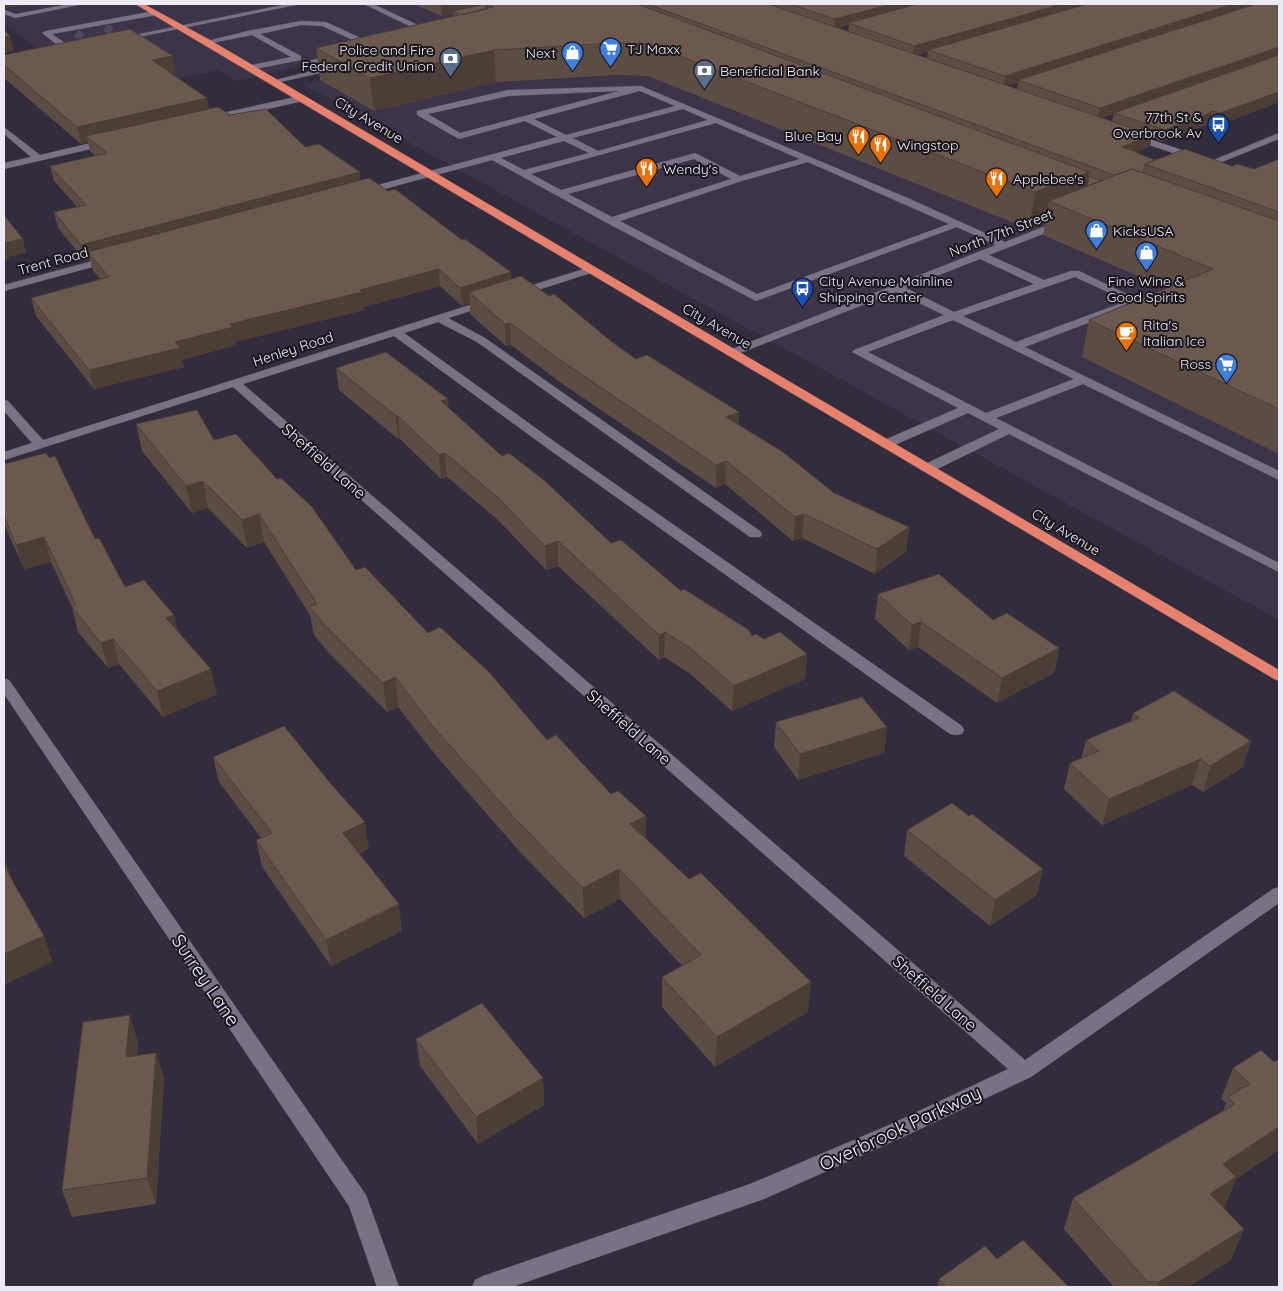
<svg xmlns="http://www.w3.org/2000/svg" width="1283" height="1291" font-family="Quicksand,sans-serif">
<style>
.built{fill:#3d344a}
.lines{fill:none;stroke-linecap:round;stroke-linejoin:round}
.minor-tunnel{stroke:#4e4858;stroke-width:8;stroke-dasharray:8 4;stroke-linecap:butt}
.minor-casing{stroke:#4d4755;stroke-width:1}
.highway-casing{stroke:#4d4755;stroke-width:1}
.minor{fill:#797285;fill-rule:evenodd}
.highway{fill:#e7816d;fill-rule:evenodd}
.wall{fill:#5c4d44;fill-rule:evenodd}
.shaded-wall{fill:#4b3e37}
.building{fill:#6b594f;stroke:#4b3e37}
.labels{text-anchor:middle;stroke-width:4;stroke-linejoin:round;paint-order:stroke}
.far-poi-label{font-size:14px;fill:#eeeaf5;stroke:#19161d;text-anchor:start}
.far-street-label{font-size:14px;fill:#eeeaf5;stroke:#19161d}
.street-label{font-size:16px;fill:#eeeaf5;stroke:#19161d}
.near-street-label{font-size:19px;fill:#eeeaf5;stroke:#19161d}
</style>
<rect width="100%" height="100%" fill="#322c3c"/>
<path class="built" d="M4 4H569L236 81 218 70 105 95 4 24Z
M605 10 1279 275V620L302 84Z"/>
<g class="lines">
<path class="minor-tunnel" d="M105 27 115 33
M76 33 84 39"/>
<defs>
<path id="minor" d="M69 4H84L15 18 4 14V10L16 14Z
M287 4H301L119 41 115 39Z
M364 4H373L435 33 428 35Z
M154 11H157V15L52 34 68 45 83 44V48L64 50 42 33 46 31Z
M301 21 326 22 380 47 373 49 322 26 301 25 260 34 301 56V60L250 70H247V66L291 57 252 35 207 44 203 42 252 30Z
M338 54H341V58L308 64 304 62Z
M339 64H342V68L272 84 268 82Z
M641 86 910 199 1005 242 1058 221H1066V225L989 255 1044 280 1071 271H1079L1141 301 1140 303 1025 347 1279 471V480L1083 384 996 418 1279 563V572L1009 434 933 471H923L922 468 923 465 999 429 968 413 890 447H882L880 444 882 441 958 408 852 352 854 350 944 315 896 292 735 355H727L725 353 727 351 996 245 957 227 756 301 607 223 492 160 362 195 357 192 359 190 557 137 525 121 459 139 417 115V111L508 90ZM619 91 460 133 428 114 508 96ZM640 91 675 106 566 135 534 119ZM683 109 708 120 598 151 573 138ZM716 123 800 159 740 176 695 153 561 190 531 174ZM564 141 589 153 524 170 501 158ZM694 159 731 179 612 217 568 194ZM808 162 949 224 757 294 620 221 742 181ZM980 259 1034 284 954 312 906 288ZM1075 277 1127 301 1016 342 963 316ZM953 320 1074 379 986 413 868 352Z
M300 96 303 97V101L209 122 205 119 209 116Z
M4 127 40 155 108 139 112 142 108 145 4 169V163L31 157 4 134Z
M1131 133 1200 156 1202 158 1200 160H1194L1128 138V134Z
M1279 133V139L1202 170 1199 171 1194 168Z
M111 256 116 259 115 261 4 291V285Z
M590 267 595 270 594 272 522 295 518 296 513 293 514 291Z
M489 299 494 302 493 304 448 318 485 338 760 531 762 534 760 537H750L477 342 438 322 404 333 555 442 962 726 964 730 962 734 956 735 950 734 547 448 394 336 243 384 1025 1060 1273 889 1279 887V903L1031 1077 903 1137 764 1199 512 1287H472L475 1280 483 1276 750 1184 889 1125 1008 1069 233 387 4 460V452L32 443 4 411V400L8 401 43 440Z
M4 678 9 680 366 1195 399 1287H377L349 1206 4 694Z"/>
<path id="highway" d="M135 4H144L210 40 1279 670V681L1274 679Z"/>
</defs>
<use href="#minor" class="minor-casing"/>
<use href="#highway" class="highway-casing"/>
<use href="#minor" class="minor"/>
<use href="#highway" class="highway"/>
</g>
<path class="wall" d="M414 4H1279V102L1218 125 1209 122 1206 125 1163 141 1151 138 1150 146 1137 152 1139 153V154L1155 160 1232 166 1254 169 1279 159V454L1082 357 1089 320 1166 288 1043 235 1045 223 1029 229 648 76 616 75 496 82 374 111 320 80 316 48 454 16 453 13 442 16ZM849 25 848 31 838 28ZM928 52 927 58 917 55ZM1018 82 1017 89 1007 86ZM1114 114 1112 121 1102 118 1108 115Z
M4 55 176 72 171 73 209 109 230 115 305 147 462 240 511 272V279L612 342 636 359 739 412 738 425 834 493 909 527 906 552 875 574 802 538 793 541 725 484 716 488 561 383 511 345 506 346 470 314V303L462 306 440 286 364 307V310L235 342 236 345 182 360 184 367 94 389 36 316 31 298 100 279 92 269 90 260 85 261 58 228 54 212 77 207 54 181 50 166 95 156 90 151 88 142 81 144 4 78Z
M336 368 449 408 502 456 611 543 681 591 752 636 807 654 805 679 732 711 689 673 664 657 659 660 558 566 546 570 498 520 447 477 441 479 400 439H398L339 390Z
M136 424 214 440 356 570 428 633 547 740 646 839 808 1012 715 1067 662 1007V977L682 966 620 899 584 918 520 852 438 758 398 707 387 712 329 653 314 635 310 615 264 542 247 548 208 508 192 513 142 451Z
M4 464 95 539 125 587 178 630 217 694 163 717 119 664 108 668 78 632 72 607 51 562 24 569 4 524Z
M878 594 993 620 1059 648 1054 673 997 703 918 647 909 650 875 619Z
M1133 713 1251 741 1243 767 1203 792 1192 785 1102 825 1064 789 1070 763 1081 759 1086 740 1131 721Z
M776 722 887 727 884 753 798 780 774 747Z
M213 757 369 848 359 854 402 931 331 966 262 867 256 840 261 838 219 782Z
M969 816 1037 895 990 926 904 856 907 830Z
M416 1039 543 1078 544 1105 478 1144 420 1066Z
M138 1042 137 1055 156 1053 164 1079 156 1204 72 1217 62 1190Z
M1279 1059V1150L1236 1179 1224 1208 1231 1260 1188 1287H1114L1064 1229 1073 1198 1223 1111 1226 1103 1221 1099 1233 1068 1274 1062Z
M997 1259 1069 1287H937L939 1279Z"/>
<path class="shaded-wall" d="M4 4H30L4 8Z
M451 4H498L486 5 453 11V13L442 16 441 6Z
M891 4H927L849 23V25L834 29 835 19Z
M1062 4H1095L928 50V52L913 56 914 46Z
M1233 4H1262L1018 80V82L1003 87 1005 76Z
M10 36 14 51 4 53V37Z
M1279 47V57L1114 113V114L1098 119 1100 108Z
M494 50 496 82 374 111 370 78Z
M173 56 176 72 155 76 152 60Z
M1279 92V102L1218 125 1220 113Z
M207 98 210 114 86 136 88 142 81 144 77 127Z
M1212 111 1209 122 1206 125 1163 141 1165 130Z
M1152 135 1150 146 1120 158 1122 147Z
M360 172 361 187 88 252 90 260 85 261 81 245Z
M1089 172 1083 208 1049 201 1045 223 1029 229 1035 192Z
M23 239 26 253 9 257V260L4 261V243Z
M439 269 440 286 364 307V310L235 342 236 345 182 360 184 367 94 389 89 370 230 324Z
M511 272 512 290 469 292 470 303 462 306 460 288Z
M510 323 511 345 506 346 505 324Z
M448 399 450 422 441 401Z
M739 412 738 435 726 417Z
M396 416H398L400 439H398Z
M445 453 447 477 441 479 439 455Z
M726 461 725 484 716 488V465Z
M203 481 208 508 192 513 186 486Z
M259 514 264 542 247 548 242 520Z
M804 514 802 538 793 541 795 517Z
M909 527 906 552 875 574 877 549Z
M44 537 51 562 24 569 16 545Z
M558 541V566L546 570 545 546Z
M174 615 180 640 166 618Z
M921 622 918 647 909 650 912 625Z
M665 632 664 657 659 660V635Z
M113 639 119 664 108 668 101 643Z
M1059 648 1054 673 997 703 1002 678Z
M807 654 805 679 732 711 734 686Z
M211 669 217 694 163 717 157 691Z
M395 677 398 707 387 712 383 683Z
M887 727 884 753 798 780 800 754Z
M1251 741 1243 767 1203 792 1210 766Z
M1200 759 1192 785 1102 825 1109 799Z
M646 816V846L630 824Z
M365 822 369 848 347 859 343 833Z
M6 862 15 888 4 867V863Z
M619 869 620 899 584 918 583 888Z
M1043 869 1037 895 990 926 995 900Z
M399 904 402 931 331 966 326 940Z
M44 936 53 962 4 985V954Z
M811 982 808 1012 715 1067 717 1037Z
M130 1015 138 1042 134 1084 126 1057Z
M156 1053 164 1079 156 1204 147 1178Z
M543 1078 544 1105 478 1144 476 1117Z
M1279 1127V1150L1236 1179 1224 1208 1210 1194 1223 1164Z
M1244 1229 1231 1260 1188 1287H1157L1159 1282Z"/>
<path class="building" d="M436 4H451L441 6Z
M485 4H489L486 5V9L462 15 453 11Z
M489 4H637L1089 172 1035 192 648 44 616 43 494 50 370 78 316 48 493 7 486 5Z
M647 4H768L1152 135 1122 147 1139 153H1137L1155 160 1145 164 1143 173 1132 169 1114 175Z
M790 4H891L835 19Z
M917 4H1062L914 46 849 23Z
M1087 4H1233L1005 76 928 50Z
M1256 4H1279V47L1100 108 1018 80Z
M130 29 173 56 152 60 207 98 77 127 4 65V55Z
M4 30 10 36 4 37Z
M1279 55V92L1220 113 1212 111 1208 114 1165 130 1114 113Z
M218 107 230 115 266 109 305 147 319 144 360 172 81 245 54 212 86 205 50 166 107 153 86 136Z
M1185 149 1232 166 1237 164 1254 169 1279 159V212L1145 164Z
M1132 169 1279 221V409L1089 320 1213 269 1049 201Z
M1089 176 1101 181 1087 186Z
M369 178 388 191 395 189 462 240 465 239 511 272 460 288 439 269 360 290 362 292 230 324 233 327 175 342 180 348 89 370 31 298 109 277 88 252Z
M4 215 23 239 4 243 6 246H4Z
M521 276 549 296 554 294 612 342 636 359 647 355 739 412 726 417 783 452 834 493 909 527 877 549 804 514 795 517 726 461 716 465 560 360 510 323 505 324 469 292Z
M386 352 448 399 441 401 502 456 509 453 545 481 611 543 621 540 681 591 684 589 749 630 752 636 756 634 764 639 780 632 807 654 734 686 690 648 665 632 659 635 558 541 545 546 496 496 445 453 439 455 398 416H396L336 368Z
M197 410 214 440 236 434 277 479 281 478 312 507 356 570 365 567 428 633 440 627 489 672 547 740 556 735 611 794 618 791 646 816 630 824 689 879 701 873 811 982 717 1037 662 977 701 955 619 869 583 888 518 822 435 729 395 677 383 683 325 625 309 607 317 604 259 514 242 520 203 481 186 486 136 424Z
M46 453 49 458 55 456 95 539 99 538 125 587 144 580 174 615 166 618 211 669 157 691 113 639 101 643 72 607 76 605 44 537 16 545 4 516V464Z
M939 574 993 620 1007 613 1059 648 1002 678 921 622 912 625 878 594Z
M1174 691 1251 741 1210 766 1200 759 1109 799 1070 763 1099 751 1086 740 1139 718 1133 713Z
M862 697 887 727 800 754 776 722Z
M284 726 331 784 365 822 343 833 399 904 326 940 256 840 272 833 213 757Z
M952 803 969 816 972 814 1043 869 995 900 907 830Z
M4 866 44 936 4 954Z
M482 1003 543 1078 476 1117 416 1039Z
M130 1015 126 1057 156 1053 147 1178 62 1190 83 1022Z
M1261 1050 1274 1062 1279 1059V1127L1223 1164 1236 1177 1210 1194 1244 1229 1159 1282H1148L1073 1198 1235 1104 1228 1097 1250 1084 1233 1068Z
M1023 1240 1069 1287H946L939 1279 985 1246 997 1259Z"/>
<defs>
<symbol id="supermarket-pin" viewBox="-11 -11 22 30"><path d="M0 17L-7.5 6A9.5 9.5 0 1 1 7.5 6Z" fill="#3f7fe0" stroke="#19161d"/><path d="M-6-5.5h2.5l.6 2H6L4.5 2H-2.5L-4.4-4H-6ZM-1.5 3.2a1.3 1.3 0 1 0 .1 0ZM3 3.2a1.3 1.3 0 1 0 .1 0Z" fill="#fff"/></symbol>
<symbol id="shop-pin" viewBox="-11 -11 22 30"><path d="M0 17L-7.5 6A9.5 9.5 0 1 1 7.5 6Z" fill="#3f7fe0" stroke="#19161d"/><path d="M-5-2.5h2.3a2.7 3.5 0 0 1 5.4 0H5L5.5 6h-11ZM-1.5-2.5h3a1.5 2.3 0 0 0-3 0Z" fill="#fff"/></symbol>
<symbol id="bank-pin" viewBox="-11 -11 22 30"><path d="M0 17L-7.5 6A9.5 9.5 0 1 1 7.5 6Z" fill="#5c6f8a" stroke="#19161d"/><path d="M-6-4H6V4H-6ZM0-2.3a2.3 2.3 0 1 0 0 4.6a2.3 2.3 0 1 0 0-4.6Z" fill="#fff"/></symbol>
<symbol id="bus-pin" viewBox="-11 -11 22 30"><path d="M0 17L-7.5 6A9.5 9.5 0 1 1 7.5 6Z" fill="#1a4fb4" stroke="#19161d"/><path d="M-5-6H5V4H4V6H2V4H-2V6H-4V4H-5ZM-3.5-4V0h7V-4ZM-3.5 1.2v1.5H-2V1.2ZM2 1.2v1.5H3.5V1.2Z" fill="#fff"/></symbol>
<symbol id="restaurant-pin" viewBox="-11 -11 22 30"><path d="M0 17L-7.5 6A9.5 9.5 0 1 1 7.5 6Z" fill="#e8710a" stroke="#19161d"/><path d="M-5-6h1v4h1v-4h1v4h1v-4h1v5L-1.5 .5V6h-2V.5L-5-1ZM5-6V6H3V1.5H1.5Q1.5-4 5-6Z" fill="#fff"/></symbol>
<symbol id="cafe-pin" viewBox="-11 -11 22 30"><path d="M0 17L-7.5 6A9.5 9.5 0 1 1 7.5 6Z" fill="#e8710a" stroke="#19161d"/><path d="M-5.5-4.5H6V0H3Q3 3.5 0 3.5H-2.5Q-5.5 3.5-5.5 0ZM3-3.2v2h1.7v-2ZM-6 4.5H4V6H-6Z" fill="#fff"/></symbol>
</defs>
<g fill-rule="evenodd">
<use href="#supermarket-pin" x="598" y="36" width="25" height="34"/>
<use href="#shop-pin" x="560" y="40" width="25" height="34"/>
<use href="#bank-pin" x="438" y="46" width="25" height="34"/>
<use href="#bank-pin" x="692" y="58" width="25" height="34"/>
<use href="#bus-pin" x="1206" y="112" width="25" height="34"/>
<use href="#restaurant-pin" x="846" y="124" width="25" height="34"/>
<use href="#restaurant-pin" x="868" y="132" width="25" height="34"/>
<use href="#restaurant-pin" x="634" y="156" width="25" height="34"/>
<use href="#restaurant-pin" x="984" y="166" width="25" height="34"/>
<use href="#shop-pin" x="1084" y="218" width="25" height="34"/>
<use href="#shop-pin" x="1134" y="240" width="25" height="34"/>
<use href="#bus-pin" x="790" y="276" width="25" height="34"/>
<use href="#cafe-pin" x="1114" y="320" width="25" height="34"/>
<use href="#supermarket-pin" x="1214" y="352" width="25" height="34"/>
</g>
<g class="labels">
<g class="far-poi-label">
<text x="627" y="54">TJ Maxx</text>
<text x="434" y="55" text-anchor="end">Police and Fire<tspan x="434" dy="16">Federal Credit Union</tspan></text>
<text x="556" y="58" text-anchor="end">Next</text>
<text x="720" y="76">Beneficial Bank</text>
<text x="1202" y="122" text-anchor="end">77th St &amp;<tspan x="1202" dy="16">Overbrook Av</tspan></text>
<text x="842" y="141" text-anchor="end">Blue Bay</text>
<text x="897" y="150">Wingstop</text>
<text x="663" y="174">Wendy's</text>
<text x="1013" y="184">Applebee's</text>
<text x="1113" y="236">KicksUSA</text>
<text x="819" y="286">City Avenue Mainline<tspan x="819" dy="16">Shipping Center</tspan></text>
<text x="1146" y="286" text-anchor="middle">Fine Wine &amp;<tspan x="1146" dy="16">Good Spirits</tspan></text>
<text x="1143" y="330">Rita's<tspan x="1143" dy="16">Italian Ice</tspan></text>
<text x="1211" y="369" text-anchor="end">Ross</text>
</g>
<g class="far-street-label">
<text transform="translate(369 120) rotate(31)" y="5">City Avenue</text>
<text transform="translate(1001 233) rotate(-21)" y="5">North 77th Street</text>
<text transform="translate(53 261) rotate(-15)" y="5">Trent Road</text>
<text transform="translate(717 326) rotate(30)" y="5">City Avenue</text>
<text transform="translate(293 349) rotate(-18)" y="5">Henley Road</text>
<text transform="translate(1066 532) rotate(31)" y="5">City Avenue</text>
</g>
<g class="street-label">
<text transform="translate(324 461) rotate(41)" y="6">Sheffield Lane</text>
<text transform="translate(629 727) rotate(41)" y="6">Sheffield Lane</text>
<text transform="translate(935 993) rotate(41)" y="6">Sheffield Lane</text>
</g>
<g class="near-street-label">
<text transform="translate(206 980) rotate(56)" y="7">Surrey Lane</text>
<text transform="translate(900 1128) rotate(-25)" y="7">Overbrook Parkway</text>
</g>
</g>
<rect width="1283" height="1291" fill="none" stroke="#eeeaf5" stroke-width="10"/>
</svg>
